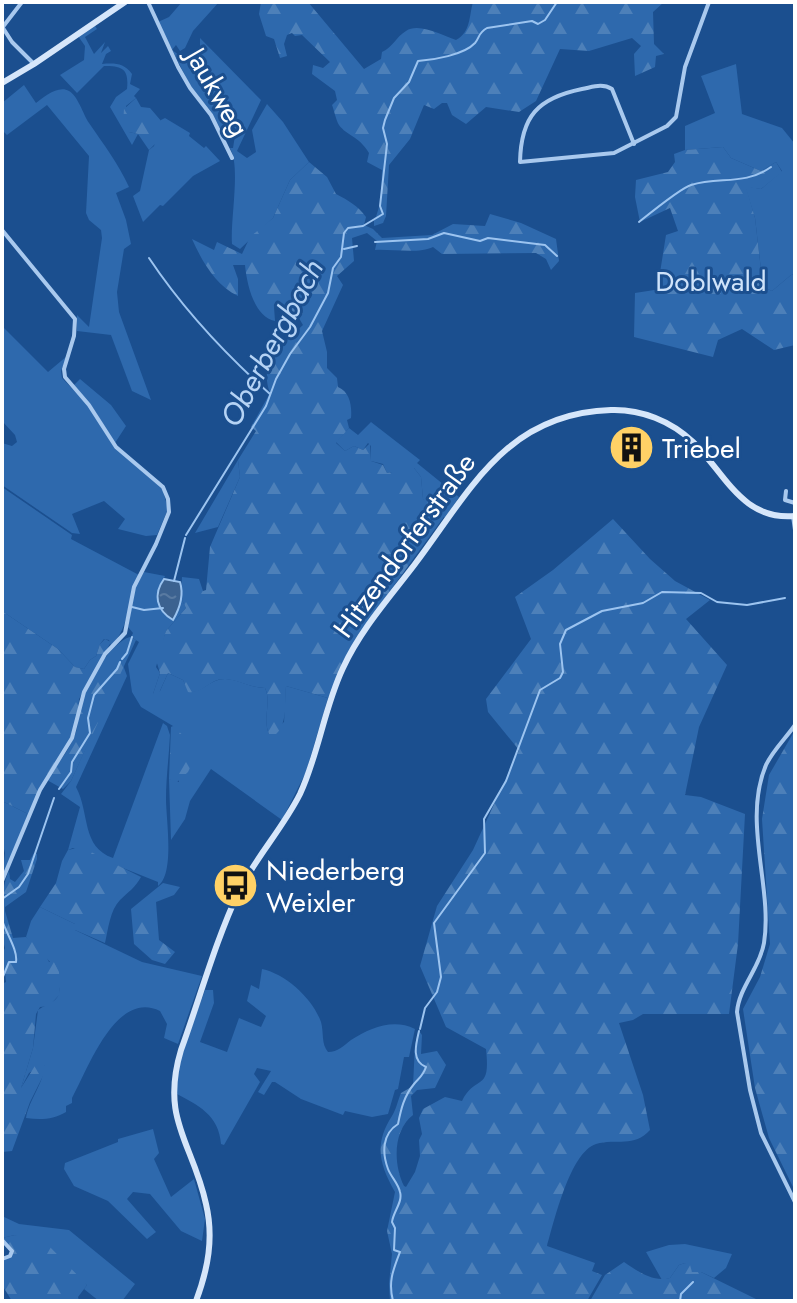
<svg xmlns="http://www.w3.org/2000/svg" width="797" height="1303" font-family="Jost,sans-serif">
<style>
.green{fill:#2e69ad}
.forest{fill:url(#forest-firs)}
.water{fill:url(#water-ripples);stroke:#9cc4f0;stroke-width:2}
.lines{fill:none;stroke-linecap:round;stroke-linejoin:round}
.stream{stroke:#9cc4f0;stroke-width:2}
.street{stroke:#a9c9ee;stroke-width:4}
.secondary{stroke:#d6e6fa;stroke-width:6}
.labels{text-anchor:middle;stroke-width:6;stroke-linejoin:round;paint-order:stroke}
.street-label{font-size:28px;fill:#fff;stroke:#1b4f8f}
.park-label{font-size:28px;fill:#cfe3fa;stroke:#1b4f8f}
.poi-label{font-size:28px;fill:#fff;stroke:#1b4f8f;text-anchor:start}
.water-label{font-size:30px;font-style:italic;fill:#b5d3f5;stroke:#1b4f8f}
</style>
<defs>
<pattern id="forest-firs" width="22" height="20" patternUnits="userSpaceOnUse" patternTransform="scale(2)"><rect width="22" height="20" fill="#2e69ad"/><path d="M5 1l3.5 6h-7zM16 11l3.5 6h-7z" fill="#4d80b9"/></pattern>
<pattern id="water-ripples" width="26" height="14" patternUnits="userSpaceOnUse" patternTransform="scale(2)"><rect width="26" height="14" fill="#3c6290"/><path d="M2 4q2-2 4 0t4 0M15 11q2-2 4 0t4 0" fill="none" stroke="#597aa1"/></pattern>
</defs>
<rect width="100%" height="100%" fill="#1b4f8f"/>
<path class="green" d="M182 2H219L193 31 185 48 180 51 176 45 172 50 186 60 193 62 200 50V38L261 100 237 151 247 158 256 152 252 130 267 104 283 122 309 162 290 180 273 218 240 249 232 244C230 219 241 167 230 148H233L236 129 233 126 229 128 228 134H223L210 110 191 87 158 22 169 17Z
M94 24 97 29 85 37 94 54 105 42 101 53 108 46 111 51 106 54 102 64C115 63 124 63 132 74L130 84 140 89 134 96 136 98 126 106 129 132 138 134 132 145 110 107 116 97 127 89C129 69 123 66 104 66L77 93 60 75 84 60 85 46 78 36Z
M736 64 742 114 782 128 795 144V274L791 275 772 291 763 287 755 218 745 186 761 189 782 171 776 162 761 171 731 158 723 147 685 150V126L715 113 701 76Z
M24 85 36 103C44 97 58 85 69 91 78 96 83 114 89 123 104 145 118 163 129 187L116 193 126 220 131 244 124 249 117 292 119 312 151 400 132 391 111 335 77 331V315L89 327 102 238 101 230 89 220 86 213 89 156 47 105 7 135 2 130V103Z
M165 118 190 133 189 136 204 148 206 146 220 161 193 176 163 206 160 205 143 222 133 196 140 191 149 150 154 146 161 120Z
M2 326 48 372 67 356 61 371 62 378 88 405 113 445 162 487 168 509 157 535 146 536 118 529 125 519 104 501 72 514 80 534 72 533 2 485V443L12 446 17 442 15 435 2 421Z
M80 379 111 405 126 426 115 443 93 408 74 385Z
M371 422 420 460 417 463 459 497 445 518 423 499 421 477 414 468 387 473 383 464 371 461V446L368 443 363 450 354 446 345 451 336 442 349 428 358 435Z
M238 460 240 477 218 527 195 533Z
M2 487 72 535 71 539 139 575C126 601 131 626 111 646L109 640 104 639 100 644 96 656 90 660 84 669 75 667 58 649 2 611Z
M144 572 165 576 156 596 173 620 180 608 181 598 186 608 166 631 156 667 160 673 153 694 160 691 168 673 183 680 189 692C204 692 211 678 226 679 240 680 251 688 265 688 272 703 262 718 269 734L284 722 286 686 328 698 306 772 282 820 211 769 190 801 185 819 171 840 169 779 179 782 173 726 141 707 132 692 128 664 139 642 131 637 133 633 128 627 135 588Z
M123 665 127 676 76 787C90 813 81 847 113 858L163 723 167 726 170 735C169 756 166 778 166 799 166 819 175 874 158 886V882L73 848 68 850 80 807 61 794 71 781Z
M2 801 26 813 27 817 2 878 5 853 2 841Z
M40 907 75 924V930L142 962 202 976 178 1044 164 1038 167 1024 160 1011C116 989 88 1069 72 1098V1103L66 1106V1112C53 1120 40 1120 26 1118 29 1099 45 1082 44 1064L29 1073 21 1088 33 1048 38 1010C46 1004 58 1003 60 990L51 963 26 937 31 921Z
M262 969C286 974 313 999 321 1022 324 1033 321 1044 328 1052 338 1052 343 1046 351 1040 370 1028 393 1018 415 1029L409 1057H404L398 1089 395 1090 388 1114 372 1117 345 1111 343 1115 301 1099 275 1082H272L264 1095 258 1092 271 1071 257 1068 254 1074 260 1082 224 1145 221 1144C219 1115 198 1105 175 1093L179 1062 205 990H213L214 1003 200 1042 227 1052 239 1018 261 1027 266 1016 247 1001 251 985 259 989Z
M153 1129 159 1153 154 1159 171 1197 194 1179 205 1219 202 1241 181 1231 150 1194 133 1192 127 1199 156 1232 147 1239 108 1201 74 1186 64 1169 65 1163 118 1142V1139Z
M2 1216 19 1224 69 1230 135 1284 122 1301H99L84 1289 87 1285 15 1235 2 1238Z
M685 1244 732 1254 726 1268 714 1278 701 1272H692L685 1263 679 1265 670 1278 662 1280 646 1252 669 1245Z"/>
<path class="forest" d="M261 2H308L364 69 381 59 382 52C393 47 396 37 406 31 419 22 443 36 456 40 471 32 469 16 473 2H664L653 12 654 44 664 54 656 56 655 67 635 76 634 54 641 46 632 38 589 51 560 49 536 101 519 112 486 107 466 124 452 115 447 103H442L434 109 424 105 410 139 389 165 386 216 383 223 374 226V218L376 217 381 200 382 170 367 162 369 153C358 135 347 136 339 125 336 120 334 110 332 105L337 100 335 91 312 74 313 65 323 68 330 62 302 35 295 36 292 33 287 35 284 44 287 56 280 58 274 39 266 36 259 14Z
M136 98 141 107 150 108 162 122 157 142 149 150 138 134 129 132 123 125 124 109Z
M723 147 731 158 761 171 776 162 782 172 761 189 746 187 755 218 763 287 772 291 791 275 795 274V345L774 350 742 329 718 340 713 357 634 337 635 293 661 289 659 279 666 235 678 231 670 208 640 222 635 197 636 180 668 172 675 162 674 154 685 150Z
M309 162 327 177 336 194C349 201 357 205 366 217L364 225 373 229 382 238 432 235 453 224 485 226 490 214 521 223 556 239 559 261 551 270 546 259 536 253 442 254 433 247C419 254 392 249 375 250L377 241 367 233 352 238 354 261 337 276 343 285 322 331 327 352V368L337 378 338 387C350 392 352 406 351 418L347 420 349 428 336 443 345 451 354 446 363 450 370 443 371 461 383 465 387 473 392 472 394 464 399 461 407 468H414L421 477 423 499 443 508 446 514 368 621 328 698 286 686C285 703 288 725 274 736L269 734C262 718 272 703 265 688 251 688 239 680 225 679 210 678 204 694 188 692L183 680 168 673 158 695 154 696 153 694 160 673 156 660 166 631 186 608 181 598 182 577 199 579 203 591 206 590 210 547 240 477 238 460 256 431 251 427 270 393C258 362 282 345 303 325L296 313 274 307 275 321C254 316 247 285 245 265H233L238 279V296C215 285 202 261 192 239L214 250 217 242 242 254 250 237 273 218 290 180Z
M613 519 650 559 675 581 710 600 686 619 727 665 699 727 685 795 701 797 745 814 738 944 729 1014H643L633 1020 619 1023 643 1095 650 1130C634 1148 616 1138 596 1144 570 1152 554 1222 547 1246L595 1263 592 1271 602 1275 587 1301H390L389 1284 392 1254 387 1231 395 1192C379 1164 374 1144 392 1116 396 1110 398 1100 401 1093L413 1086 415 1045 419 1031 422 1035 421 1054 437 1051 446 1065 435 1088 417 1090 411 1096 413 1115C393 1130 393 1164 404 1186L406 1187 415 1172 420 1156 419 1140 422 1134 419 1118 423 1109 445 1097 462 1101C476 1073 491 1094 486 1049L446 1027 420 966 437 906 473 850 519 750 488 712 486 699 531 639 515 597 553 570Z
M2 611 58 649 75 667 84 669 90 660 96 656 100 644 105 639 111 642 79 699 77 723 71 738 27 817 26 813 2 801Z
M130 637 136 640 71 781 63 789 47 780C56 766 68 752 74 737 80 725 77 712 81 700 88 682 111 642 130 637Z
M173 726 191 743 197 753 188 772 176 783 169 779 171 727Z
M795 730V1191L769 1138 755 1088 743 1009 760 977 770 944 762 819 769 775Z
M81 847 141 877C135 888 128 892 120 900 110 910 108 930 105 943L75 930V924L40 907 56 883 62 861 68 850Z
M34 853 37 854V859L26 892 5 907V911L13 938 26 937 43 950 49 962H54L59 972 60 994 49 1006 40 1007 36 1014 33 1048 21 1088 38 1061 44 1064V1074L30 1102 12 1151 2 1152V984L6 982 5 972 2 974V954L5 948C0 931 0 888 9 871L10 879 15 882 24 871 21 860H30Z
M163 883 180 887 174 895 156 902 159 940 175 952 165 964 152 960 134 944 131 909Z
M15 1235 49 1246 87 1285 78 1297 79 1301H12L2 1285V1260L11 1257 13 1251 2 1238Z
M624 1262C639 1272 652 1282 670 1278L679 1265 685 1263 690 1265 692 1272H701L758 1300 766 1301H590L605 1275Z"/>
<path class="water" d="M164 579 180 582C184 595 180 608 173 620 156 610 153 594 164 579Z"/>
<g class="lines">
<path class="stream" d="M639 222C649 214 681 188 691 185 719 176 744 186 771 167
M375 242 428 239 444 233 480 241 488 238 545 245 557 256
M344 249 357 246
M149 258C183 309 224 353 270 394
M186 535 266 406 276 379 290 354 310 327 328 293 333 268 341 257 344 233 348 228 363 226 383 214 380 206 387 144 383 128 385 120 394 98 409 82 418 61C433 60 464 55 475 43 480 37 478 33 487 28L532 21 538 24 545 20 557 2
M174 581 185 538
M132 607 144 610 163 608
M122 659 127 653 132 637
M59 789 71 772 72 762 90 733 88 718 94 695 117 669 120 662
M2 899 19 887 28 874 54 798
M2 920C6 933 18 950 16 962H9L2 979
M420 1029 425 1008 437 992 441 977 434 923 485 853 484 819 506 781 540 690 560 678 563 672 560 644 566 630 602 611 643 603 662 592 701 593 717 602 747 605 785 598
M393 1301C388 1282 393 1270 400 1252L394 1250 395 1228 392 1222C393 1212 403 1202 400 1192 398 1183 391 1177 388 1169 382 1153 382 1134 398 1124 401 1109 404 1096 414 1084 419 1078 423 1076 426 1067 411 1061 416 1044 419 1031
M680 1301 681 1294 693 1282"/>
<path class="street" d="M148 2 178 67 190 88 211 115 232 158
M2 28 22 2
M3 28 12 42 34 64
M634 144 612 89C602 83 593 87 582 89 538 98 521 116 520 162L614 153 667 126 676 117 685 67 709 2
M2 230 75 319 74 336 64 369 65 377 89 405 116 447 163 487 168 499 169 512 156 544 134 587 125 633 105 654 84 692 72 738 40 790 2 881
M786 491 785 500 795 503
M793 516 795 530
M795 725C786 738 773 750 766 765 742 822 773 887 764 943 760 968 739 987 737 1012L750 1090 761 1133 795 1202
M2 1240 12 1251 10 1256 2 1259"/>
<path class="secondary" d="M2 83 34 64 125 2
M196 1301C208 1269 214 1238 206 1204 193 1143 160 1120 181 1050 200 998 215 942 239 891 256 857 283 828 300 794 319 753 324 708 343 668 361 629 390 597 415 564 470 491 506 413 611 410 641 409 671 421 693 442 725 473 742 521 795 516"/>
</g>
<defs>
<symbol id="building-disc" viewBox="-11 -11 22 22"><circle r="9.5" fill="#ffd166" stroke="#1b4f8f"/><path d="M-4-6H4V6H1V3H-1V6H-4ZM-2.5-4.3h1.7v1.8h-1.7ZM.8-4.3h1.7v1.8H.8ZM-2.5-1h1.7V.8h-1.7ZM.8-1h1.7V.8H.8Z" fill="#111"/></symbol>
<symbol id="bus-disc" viewBox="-11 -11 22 22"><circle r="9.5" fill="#ffd166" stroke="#1b4f8f"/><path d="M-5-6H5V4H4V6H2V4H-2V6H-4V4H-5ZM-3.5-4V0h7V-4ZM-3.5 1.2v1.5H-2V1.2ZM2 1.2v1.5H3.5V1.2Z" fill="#111"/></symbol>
</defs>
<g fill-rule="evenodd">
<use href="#building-disc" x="606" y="422" width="51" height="51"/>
<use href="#bus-disc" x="210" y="860" width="51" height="51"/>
</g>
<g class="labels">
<g class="street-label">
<text transform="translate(218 92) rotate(60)" y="10">Jaukweg</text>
<text transform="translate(404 545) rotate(-54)" y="10">Hitzendorferstraße</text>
</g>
<g class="park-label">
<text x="711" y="291">Doblwald</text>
</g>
<g class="poi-label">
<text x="662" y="458">Triebel</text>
<text x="266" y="880">Niederberg<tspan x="266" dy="32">Weixler</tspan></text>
</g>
<g class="water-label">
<text transform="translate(272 343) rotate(-62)" y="10">Oberbergbach</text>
</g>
</g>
<rect width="797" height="1303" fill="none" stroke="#ffffff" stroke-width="8"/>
</svg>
